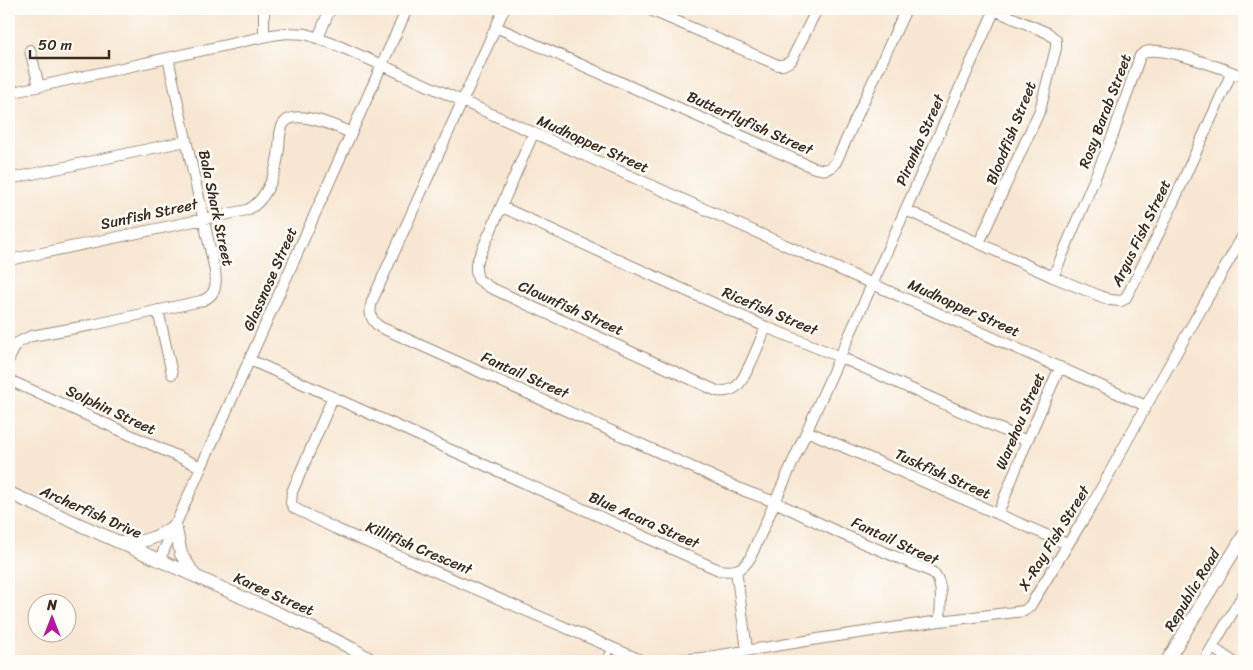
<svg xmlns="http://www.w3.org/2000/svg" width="1253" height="670" font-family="Sriracha,sans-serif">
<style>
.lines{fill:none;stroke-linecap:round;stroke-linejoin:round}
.service-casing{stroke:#998878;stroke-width:7}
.minor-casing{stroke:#998878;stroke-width:12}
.tertiary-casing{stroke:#998878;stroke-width:14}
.service{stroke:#fff;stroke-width:5}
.minor{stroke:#fff;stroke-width:10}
.tertiary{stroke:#fff;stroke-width:12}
.labels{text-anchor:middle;stroke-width:5;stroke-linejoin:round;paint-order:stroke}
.street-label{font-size:15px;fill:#3b2a1e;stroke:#fdfcf7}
</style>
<rect width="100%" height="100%" fill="#fdfcf7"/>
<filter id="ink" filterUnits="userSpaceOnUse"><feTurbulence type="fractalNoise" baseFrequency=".02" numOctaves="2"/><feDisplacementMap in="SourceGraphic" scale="10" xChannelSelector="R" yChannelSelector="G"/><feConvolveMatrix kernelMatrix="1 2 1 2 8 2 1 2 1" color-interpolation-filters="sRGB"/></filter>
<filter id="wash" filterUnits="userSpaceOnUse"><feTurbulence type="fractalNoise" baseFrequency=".0096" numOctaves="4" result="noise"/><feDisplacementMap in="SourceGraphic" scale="20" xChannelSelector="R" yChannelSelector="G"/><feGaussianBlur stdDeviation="1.12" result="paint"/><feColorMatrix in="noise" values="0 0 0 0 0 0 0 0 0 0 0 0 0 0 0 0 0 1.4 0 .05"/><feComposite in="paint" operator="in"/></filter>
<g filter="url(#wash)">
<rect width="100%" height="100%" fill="#f7e6d1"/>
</g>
<g filter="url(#ink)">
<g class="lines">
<defs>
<path id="service" d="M605 661 611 648"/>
<path id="minor" d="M264 9V37
M504 9 372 301C369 312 370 320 380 327L745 491 775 502 844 535 932 572C945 581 940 607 940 621
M648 9 778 65H783L791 61 817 9
M496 27 812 167C822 170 829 172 836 162L906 9
M318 38 330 9
M30 50 39 86
M9 93 272 35 287 33 306 34 339 46 1146 406
M533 134 476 264V271L478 279 489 287 717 391C724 392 730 391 736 387 746 379 760 341 766 327
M9 179 186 141
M502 207 766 327 840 357 1027 441
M906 210 1053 277 1110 300 1121 301 1125 299 1130 290 1163 225 1232 72
M979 243 1040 110 1056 48V40L1048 33 994 10
M9 260 247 210C268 200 277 170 279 148 280 139 279 128 285 122 297 109 338 127 351 133
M1053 277 1113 135 1140 56C1143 53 1146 51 1150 51 1170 49 1225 69 1244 77
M158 310 172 374
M9 359 17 343 31 336 92 325 201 301C216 296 217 285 215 271L168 58
M250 360 719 570C732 572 743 571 750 558L995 9
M9 380 201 467
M333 397 292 492 291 503 294 508 334 528 643 661
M807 431 1067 544
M998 514 1027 441 1060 367
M159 561 407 9
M736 570 747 650
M1213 648 1232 661
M663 661 703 658 824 638 940 621 1024 611 1030 606 1091 507 1146 406 1244 234
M1204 661 1244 593"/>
<path id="tertiary" d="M9 493 313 629 351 648 373 661
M123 543C144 543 159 537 175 525L181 554 195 576
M1167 661 1244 535"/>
</defs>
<use href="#service" class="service-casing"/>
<use href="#minor" class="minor-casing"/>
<use href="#tertiary" class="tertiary-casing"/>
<use href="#service" class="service"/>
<use href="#minor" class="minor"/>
<use href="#tertiary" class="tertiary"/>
</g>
</g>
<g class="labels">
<g class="street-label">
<text transform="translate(1105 111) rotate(-69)" y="5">Rosy Barab Street</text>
<text transform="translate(750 123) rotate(24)" y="5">Butterflyfish Street</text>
<text transform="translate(1011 133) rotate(-68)" y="5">Bloodfish Street</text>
<text transform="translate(920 140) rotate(-66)" y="5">Piranha Street</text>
<text transform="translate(593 144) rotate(24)" y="5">Mudhopper Street</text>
<text transform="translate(216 208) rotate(78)" y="5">Bala Shark Street</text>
<text transform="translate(149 214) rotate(-12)" y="5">Sunfish Street</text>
<text transform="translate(1141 233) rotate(-64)" y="5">Argus Fish Street</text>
<text transform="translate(270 279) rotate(-66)" y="5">Glassnose Street</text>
<text transform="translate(571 308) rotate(24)" y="5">Clownfish Street</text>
<text transform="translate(964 308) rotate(24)" y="5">Mudhopper Street</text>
<text transform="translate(770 311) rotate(23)" y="5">Ricefish Street</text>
<text transform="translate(525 375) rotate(24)" y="5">Fantail Street</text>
<text transform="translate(111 410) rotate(25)" y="5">Solphin Street</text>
<text transform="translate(1020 421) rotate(-67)" y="5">Warehou Street</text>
<text transform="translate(943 474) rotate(24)" y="5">Tuskfish Street</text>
<text transform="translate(91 512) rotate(24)" y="5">Archerfish Drive</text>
<text transform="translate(644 520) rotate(24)" y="5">Blue Acara Street</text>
<text transform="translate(1054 538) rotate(-58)" y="5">X-Ray Fish Street</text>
<text transform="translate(895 541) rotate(25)" y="5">Fantail Street</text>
<text transform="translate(419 548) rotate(23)" y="5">Killifish Crescent</text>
<text transform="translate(1192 590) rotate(-59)" y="5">Republic Road</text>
<text transform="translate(274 594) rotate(24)" y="5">Karee Street</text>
</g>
</g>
<rect width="1253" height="670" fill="none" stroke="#fdfcf7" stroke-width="30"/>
<g transform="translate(52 618)"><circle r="24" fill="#fdfcf7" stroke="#afa8a0"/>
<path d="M0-4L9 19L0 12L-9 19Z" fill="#b5179e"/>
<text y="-8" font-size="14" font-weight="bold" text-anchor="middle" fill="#3b2a1e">N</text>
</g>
<path d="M30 50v8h79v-8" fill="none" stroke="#3b2a1e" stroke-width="2.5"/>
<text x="38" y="50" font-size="15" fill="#3b2a1e" stroke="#fdfcf7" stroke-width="4" paint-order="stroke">50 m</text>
</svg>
